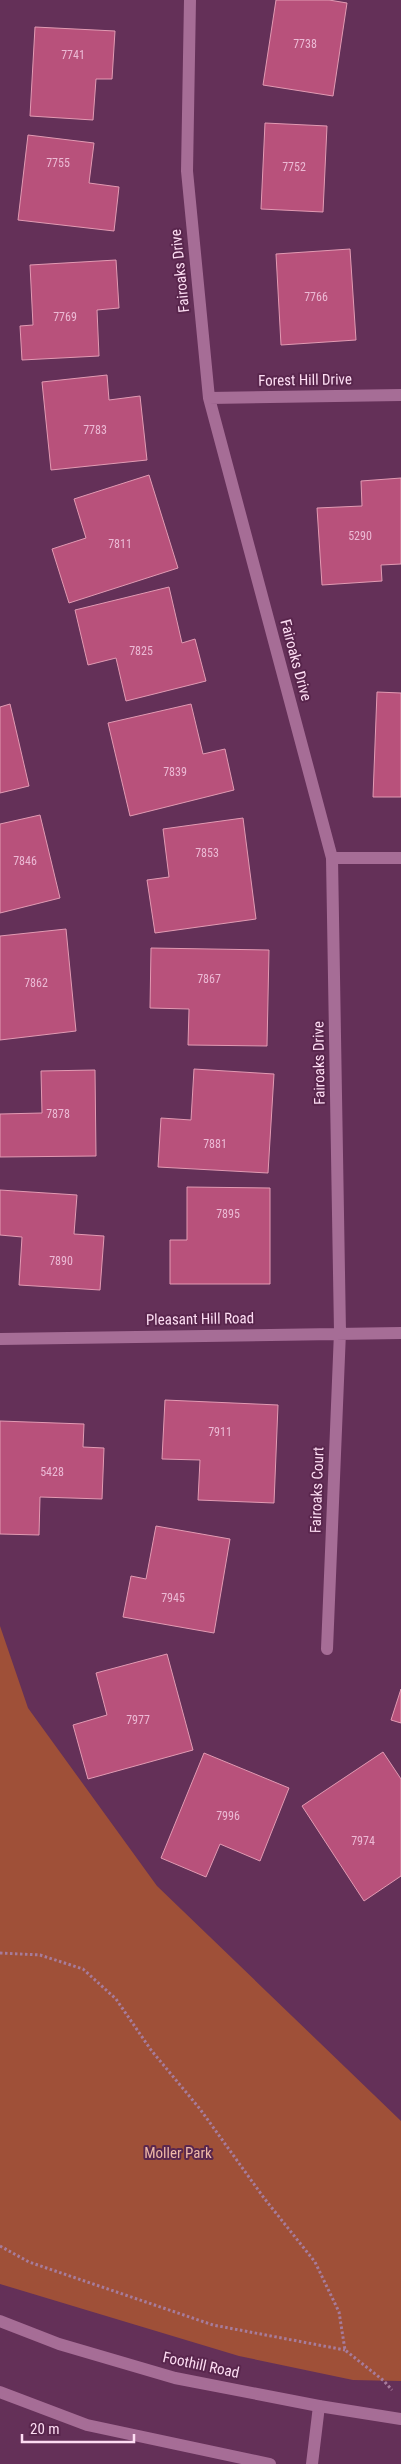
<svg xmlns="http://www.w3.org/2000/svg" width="401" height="2464" font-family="'Roboto Condensed',sans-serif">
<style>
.green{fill:#9f5038}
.building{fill:#b8517b;stroke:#e29ab3}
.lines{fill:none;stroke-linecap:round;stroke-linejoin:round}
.path{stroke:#a77c9c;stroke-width:3;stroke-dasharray:2.5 2.5;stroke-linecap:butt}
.minor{stroke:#a66d96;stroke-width:12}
.secondary{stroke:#a66d96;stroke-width:12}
.labels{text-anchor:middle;stroke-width:4;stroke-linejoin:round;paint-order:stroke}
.number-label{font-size:12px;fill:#ecbad5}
.street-label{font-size:15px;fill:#fdddf3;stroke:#59264d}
.park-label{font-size:15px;fill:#eeb8a7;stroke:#59264d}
</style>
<rect width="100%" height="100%" fill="#643058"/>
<path class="green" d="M0 1626 28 1708 157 1886 401 2121V2381L353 2380 239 2356 0 2284Z"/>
<path class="building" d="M276 0H329L347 3 333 96 263 85Z
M35 27 115 31 112 79H96L93 120 30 116Z
M265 123 327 126 323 212 261 209Z
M28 135 94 143 89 183 119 187 114 231 18 220Z
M350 249 356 340 281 345 276 254Z
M116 260 119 308 97 310 99 356 22 360 20 326 33 325 30 265Z
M107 375 109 400 140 396 147 460 51 470 42 382Z
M149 475 178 568 69 603 52 549 86 538 74 499Z
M401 478V564L381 565 382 581 322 585 317 508 362 506 361 481Z
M169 587 182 643 195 639 206 681 126 701 116 658 88 665 75 610Z
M377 692 401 693V797H373Z
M10 704 29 786 0 793V707Z
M191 704 203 754 225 749 234 790 130 816 108 723Z
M40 815 60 898 0 913V824Z
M243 818 256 919 155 933 147 880 169 877 163 829Z
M66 929 76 1031 0 1040V936Z
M151 948 269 950 267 1046 188 1045 189 1009 150 1008Z
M194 1069 274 1074 268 1173 158 1167 161 1118 191 1120Z
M95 1070 96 1156 0 1157V1114L42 1113 41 1071Z
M187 1187 270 1188V1284H170V1240H187Z
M0 1190 77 1195 74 1234 104 1236 100 1290 19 1285 22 1237 0 1235Z
M165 1400 278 1405 274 1503 198 1500 200 1460 162 1459Z
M0 1421 84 1424 83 1447 104 1448 102 1499 40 1497 39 1535 0 1534Z
M156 1526 230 1539 214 1633 123 1617 131 1576 146 1579Z
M167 1654 193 1750 88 1779 73 1725 107 1715 96 1673Z
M401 1689V1723L391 1720Z
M383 1752 401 1779V1876L364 1901 302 1806Z
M204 1753 289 1788 260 1861 220 1844 206 1877 161 1858Z"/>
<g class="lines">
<path class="path" d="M0 1953 40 1955 83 1969 116 1999 151 2050 200 2109 264 2198 315 2262 339 2312 345 2350 384 2381 392 2390
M0 2246 29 2262 213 2325 345 2350"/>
<path class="minor" d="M190 0 187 171 209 398 332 858 340 1332 327 1649
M209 398 401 395
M332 858H401
M0 1339 401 1333
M312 2464 319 2406"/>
<path class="secondary" d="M0 2321 59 2344 175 2378 319 2406 401 2419
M0 2392 87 2425 270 2464"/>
</g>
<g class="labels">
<g class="number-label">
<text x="305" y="48">7738</text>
<text x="73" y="59">7741</text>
<text x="58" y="167">7755</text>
<text x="294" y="171">7752</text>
<text x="316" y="301">7766</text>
<text x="65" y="321">7769</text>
<text x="95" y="434">7783</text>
<text x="360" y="540">5290</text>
<text x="120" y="548">7811</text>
<text x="141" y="655">7825</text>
<text x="175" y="776">7839</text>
<text x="207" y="857">7853</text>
<text x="25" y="865">7846</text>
<text x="209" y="983">7867</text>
<text x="36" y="987">7862</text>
<text x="58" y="1118">7878</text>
<text x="215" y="1148">7881</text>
<text x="228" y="1218">7895</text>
<text x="61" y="1265">7890</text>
<text x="220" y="1436">7911</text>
<text x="52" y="1476">5428</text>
<text x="173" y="1602">7945</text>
<text x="138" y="1724">7977</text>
<text x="228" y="1820">7996</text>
<text x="363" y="1845">7974</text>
</g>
<g class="street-label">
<text transform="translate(180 271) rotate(-96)" y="5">Fairoaks Drive</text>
<text transform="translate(305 380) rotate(-1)" y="5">Forest Hill Drive</text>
<text transform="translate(296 660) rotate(75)" y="5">Fairoaks Drive</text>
<text transform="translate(319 1063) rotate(-91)" y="5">Fairoaks Drive</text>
<text transform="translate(200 1319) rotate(-1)" y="5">Pleasant Hill Road</text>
<text transform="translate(317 1490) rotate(-88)" y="5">Fairoaks Court</text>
<text transform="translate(201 2365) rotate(12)" y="5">Foothill Road</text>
</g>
<g class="park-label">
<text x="178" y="2158">Moller Park</text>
</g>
</g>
<path d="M22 2434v8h112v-8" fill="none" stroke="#fdddf3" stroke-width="2.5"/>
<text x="30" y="2434" font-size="15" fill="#fdddf3" stroke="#59264d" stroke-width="4" paint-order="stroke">20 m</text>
</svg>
